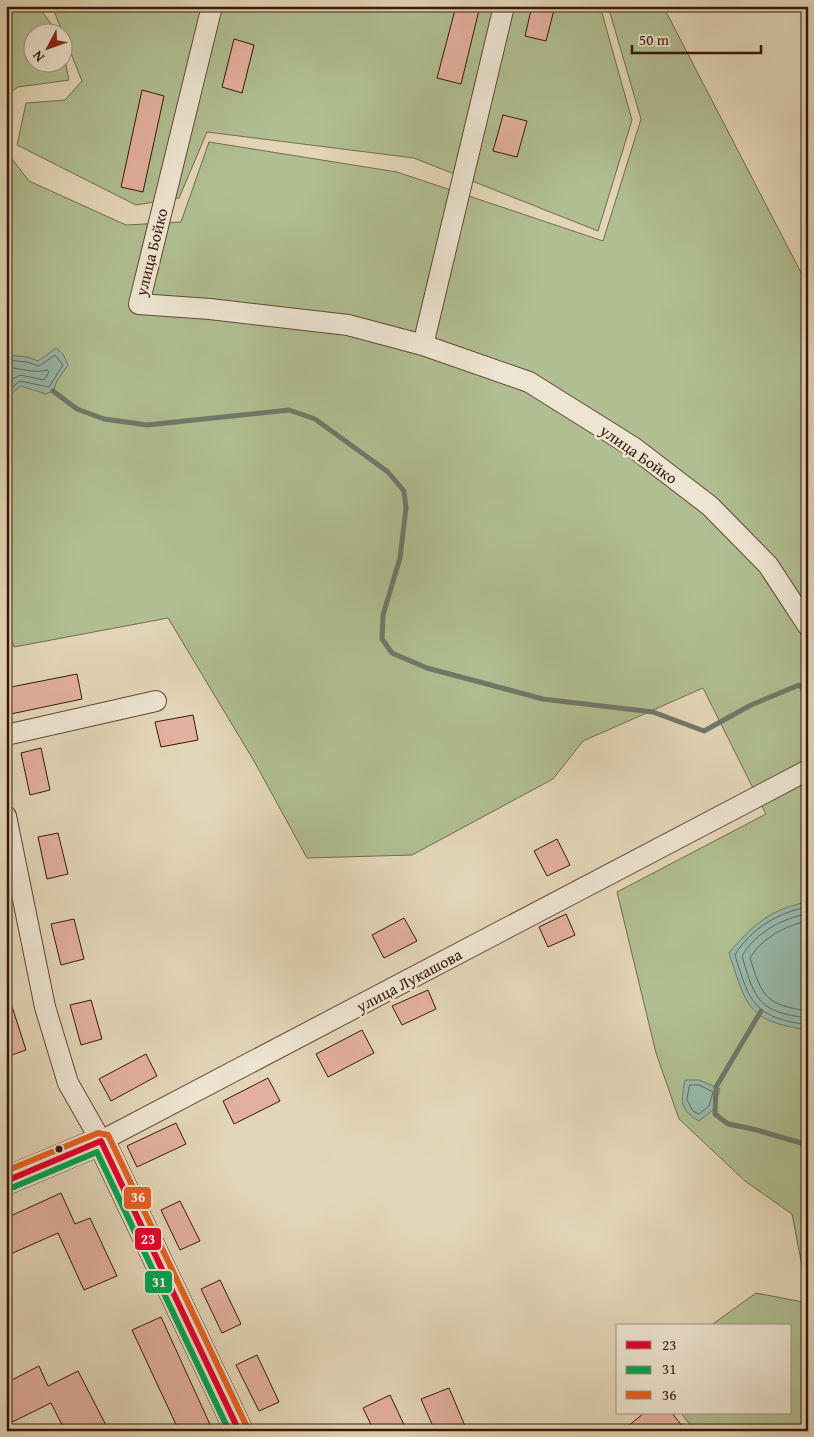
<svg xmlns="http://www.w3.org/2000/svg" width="814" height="1437" font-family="'Gentium Book Plus',serif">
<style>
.green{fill:#b0be91;stroke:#746a4c}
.water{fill:#96b9ab;stroke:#707869}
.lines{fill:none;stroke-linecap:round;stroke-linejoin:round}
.shore{stroke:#666859;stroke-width:1}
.stream{stroke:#707869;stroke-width:5}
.building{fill:#e3b09f;stroke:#371707}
.street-casing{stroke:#624733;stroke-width:22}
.secondary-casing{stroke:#371707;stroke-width:29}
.street{stroke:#ede4d1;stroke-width:20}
.secondary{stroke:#ede4d1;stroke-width:28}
.bus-1-casing{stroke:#ede4d1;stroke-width:10}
.bus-2-casing{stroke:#ede4d1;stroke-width:10}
.bus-3-casing{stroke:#ede4d1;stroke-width:10}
.bus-1{stroke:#e4002b;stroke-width:6}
.bus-2{stroke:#00a651;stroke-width:6}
.bus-3{stroke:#e96121;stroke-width:6}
.bus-dot{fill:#371707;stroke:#ede4d1;stroke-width:2}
.labels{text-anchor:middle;stroke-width:5;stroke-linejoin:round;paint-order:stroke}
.street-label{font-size:16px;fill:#371707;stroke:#ede4d1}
.line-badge{stroke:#ede4d1;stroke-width:2}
.badge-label{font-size:14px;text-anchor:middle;font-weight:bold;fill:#fff}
</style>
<rect width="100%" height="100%" fill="#e3d6b8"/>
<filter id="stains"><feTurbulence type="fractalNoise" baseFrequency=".004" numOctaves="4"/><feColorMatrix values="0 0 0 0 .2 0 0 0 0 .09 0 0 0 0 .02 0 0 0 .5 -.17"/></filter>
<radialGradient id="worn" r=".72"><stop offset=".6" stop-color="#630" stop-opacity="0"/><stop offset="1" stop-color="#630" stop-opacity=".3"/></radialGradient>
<path class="green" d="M6 6H38L57 32H32V62H62L63 51 69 80 18 87 6 95Z
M52 6H600L632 120 598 231 414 158 207 132 179 198 136 205 17 145 26 103 65 100 82 81Z
M608 6H663L808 286V1283L805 1281 792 1214 745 1181 679 1119 656 1053 617 892 766 814 703 688 583 741 553 779 412 855 307 858 254 761 168 618 14 647 6 619V151L29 181 126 225 181 222 209 142 397 172 603 241 641 119Z
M756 1293 808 1303V1431H696L682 1415 685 1413H790V1326H710Z"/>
<path class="water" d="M56 348 63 354 68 365 57 381 53 391 46 394 21 386 6 398V355L28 357 38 361Z
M808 902V1030C747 1021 747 1007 729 953 751 926 772 908 808 902Z
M685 1080H699L720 1089 714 1109 699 1121C679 1110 681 1100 685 1080Z"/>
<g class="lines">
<path class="shore" d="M6 360 27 362 39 366 55 355 63 365 49 387 20 381 6 392
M6 367C19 368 35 374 47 370L49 372 44 380 20 375 6 383
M808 907C779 912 750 929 735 955 750 1004 754 1017 808 1025
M808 914C782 918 755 933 742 956 755 1001 759 1012 808 1018
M808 921C786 925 762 938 750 958 762 997 766 1005 808 1011
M690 1085H699L713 1092 709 1106 699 1114 693 1111 687 1100Z"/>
<path class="stream" d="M53 391 77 409 104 419 147 425 289 410 315 419 388 472 404 491 406 508 400 558 383 615 382 639 392 653 427 668 543 699 653 712 704 731 751 705 799 685 808 694
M761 1011 716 1087 715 1114 728 1124 753 1129 808 1145"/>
</g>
<path class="building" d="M456 6H480L461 84 437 78Z
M532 6H555L546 41 525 36Z
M234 39 254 45 242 93 222 87Z
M142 90 164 96 143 192 121 187Z
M503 115 527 121 517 157 493 151Z
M77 674 82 699 6 715V688Z
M193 715 198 740 161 747 155 722Z
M41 748 50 790 30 795 21 753Z
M58 833 68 874 47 879 38 837Z
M557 839 570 865 547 876 534 851Z
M566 914 575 935 548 947 539 927Z
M404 918 417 941 384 958 372 935Z
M74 919 84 959 61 965 51 924Z
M428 990 436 1009 402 1025 392 1006Z
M9 997 26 1050 6 1057V998Z
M91 1000 102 1039 81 1045 70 1005Z
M362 1030 374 1053 328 1077 316 1054Z
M146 1054 157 1076 111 1101 99 1079Z
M268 1078 280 1101 234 1124 223 1101Z
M176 1123 186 1144 137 1167 127 1146Z
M61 1193 75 1224 90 1218 117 1276 84 1290 58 1233 6 1256V1218Z
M180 1201 200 1241 180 1250 161 1210Z
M220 1280 241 1324 222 1333 201 1289Z
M161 1317 213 1431H179L132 1330Z
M257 1355 279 1402 259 1411 236 1365Z
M39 1366 48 1386 78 1371 109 1431H65L51 1403 6 1425V1383Z
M449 1388 465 1426 455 1431H435L421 1399Z
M390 1395 407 1431H374L363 1408Z
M644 1413H672L686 1431H622Z"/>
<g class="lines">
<defs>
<path id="street" d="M212 6 139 304 210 309 348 325 423 345 529 382 633 447 710 506 768 565 808 626
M423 345 504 6
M6 735 156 701
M6 816 45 1007 68 1083 101 1141 808 770"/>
<path id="secondary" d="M6 1181 101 1141 239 1431"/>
</defs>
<use href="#street" class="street-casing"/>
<use href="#secondary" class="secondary-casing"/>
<use href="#street" class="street"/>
<use href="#secondary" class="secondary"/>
<defs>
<path id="bus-1" d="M6 1181 101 1141 239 1431"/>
<path id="bus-2" d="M9 1189 97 1152 229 1431"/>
<path id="bus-3" d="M6 1171 98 1133 108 1135 247 1427"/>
</defs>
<use href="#bus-1" class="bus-1-casing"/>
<use href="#bus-2" class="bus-2-casing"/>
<use href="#bus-3" class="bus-3-casing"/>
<use href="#bus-1" class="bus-1"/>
<use href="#bus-2" class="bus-2"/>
<use href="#bus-3" class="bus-3"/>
</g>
<circle class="bus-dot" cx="59" cy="1149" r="4.5"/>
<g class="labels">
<g class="street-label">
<text transform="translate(151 252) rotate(-76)" y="6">улица Бойко</text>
<text transform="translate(639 454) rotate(35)" y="6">улица Бойко</text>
<text transform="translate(409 980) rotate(-28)" y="6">улица Лукашова</text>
</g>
</g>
<g class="line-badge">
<rect x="123" y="1186" width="29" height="24" rx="5" fill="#e96121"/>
<rect x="134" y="1227" width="28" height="24" rx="5" fill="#e4002b"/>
<rect x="144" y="1270" width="29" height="24" rx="5" fill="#00a651"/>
</g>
<g class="badge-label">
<text x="138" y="1202">36</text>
<text x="148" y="1244">23</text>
<text x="159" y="1287">31</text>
</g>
<rect width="814" height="1437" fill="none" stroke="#e3d6b8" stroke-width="25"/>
<rect x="8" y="8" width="799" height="1422" fill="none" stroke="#371707" stroke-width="2.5"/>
<rect x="12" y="12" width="789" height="1412" fill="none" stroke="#371707"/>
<rect x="616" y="1324" width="175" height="90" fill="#ede4d1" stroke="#a49280"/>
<rect x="626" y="1341" width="25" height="8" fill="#e4002b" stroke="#a49280"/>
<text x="662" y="1350" font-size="15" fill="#371707">23</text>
<rect x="626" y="1366" width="25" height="8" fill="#00a651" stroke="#a49280"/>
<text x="662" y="1374" font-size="15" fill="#371707">31</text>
<rect x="626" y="1391" width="25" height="8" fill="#e96121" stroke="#a49280"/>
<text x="662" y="1400" font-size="15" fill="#371707">36</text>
<g transform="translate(48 48) rotate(229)"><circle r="24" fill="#ede4d1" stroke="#a49280"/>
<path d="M0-4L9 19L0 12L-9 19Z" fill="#8f2418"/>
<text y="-8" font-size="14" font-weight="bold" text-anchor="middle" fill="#371707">N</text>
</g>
<path d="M632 45v8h129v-8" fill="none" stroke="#371707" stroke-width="2.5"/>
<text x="639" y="45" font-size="15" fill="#371707" stroke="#ede4d1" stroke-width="4" paint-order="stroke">50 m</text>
<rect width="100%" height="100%" filter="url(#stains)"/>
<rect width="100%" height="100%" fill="url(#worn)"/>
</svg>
